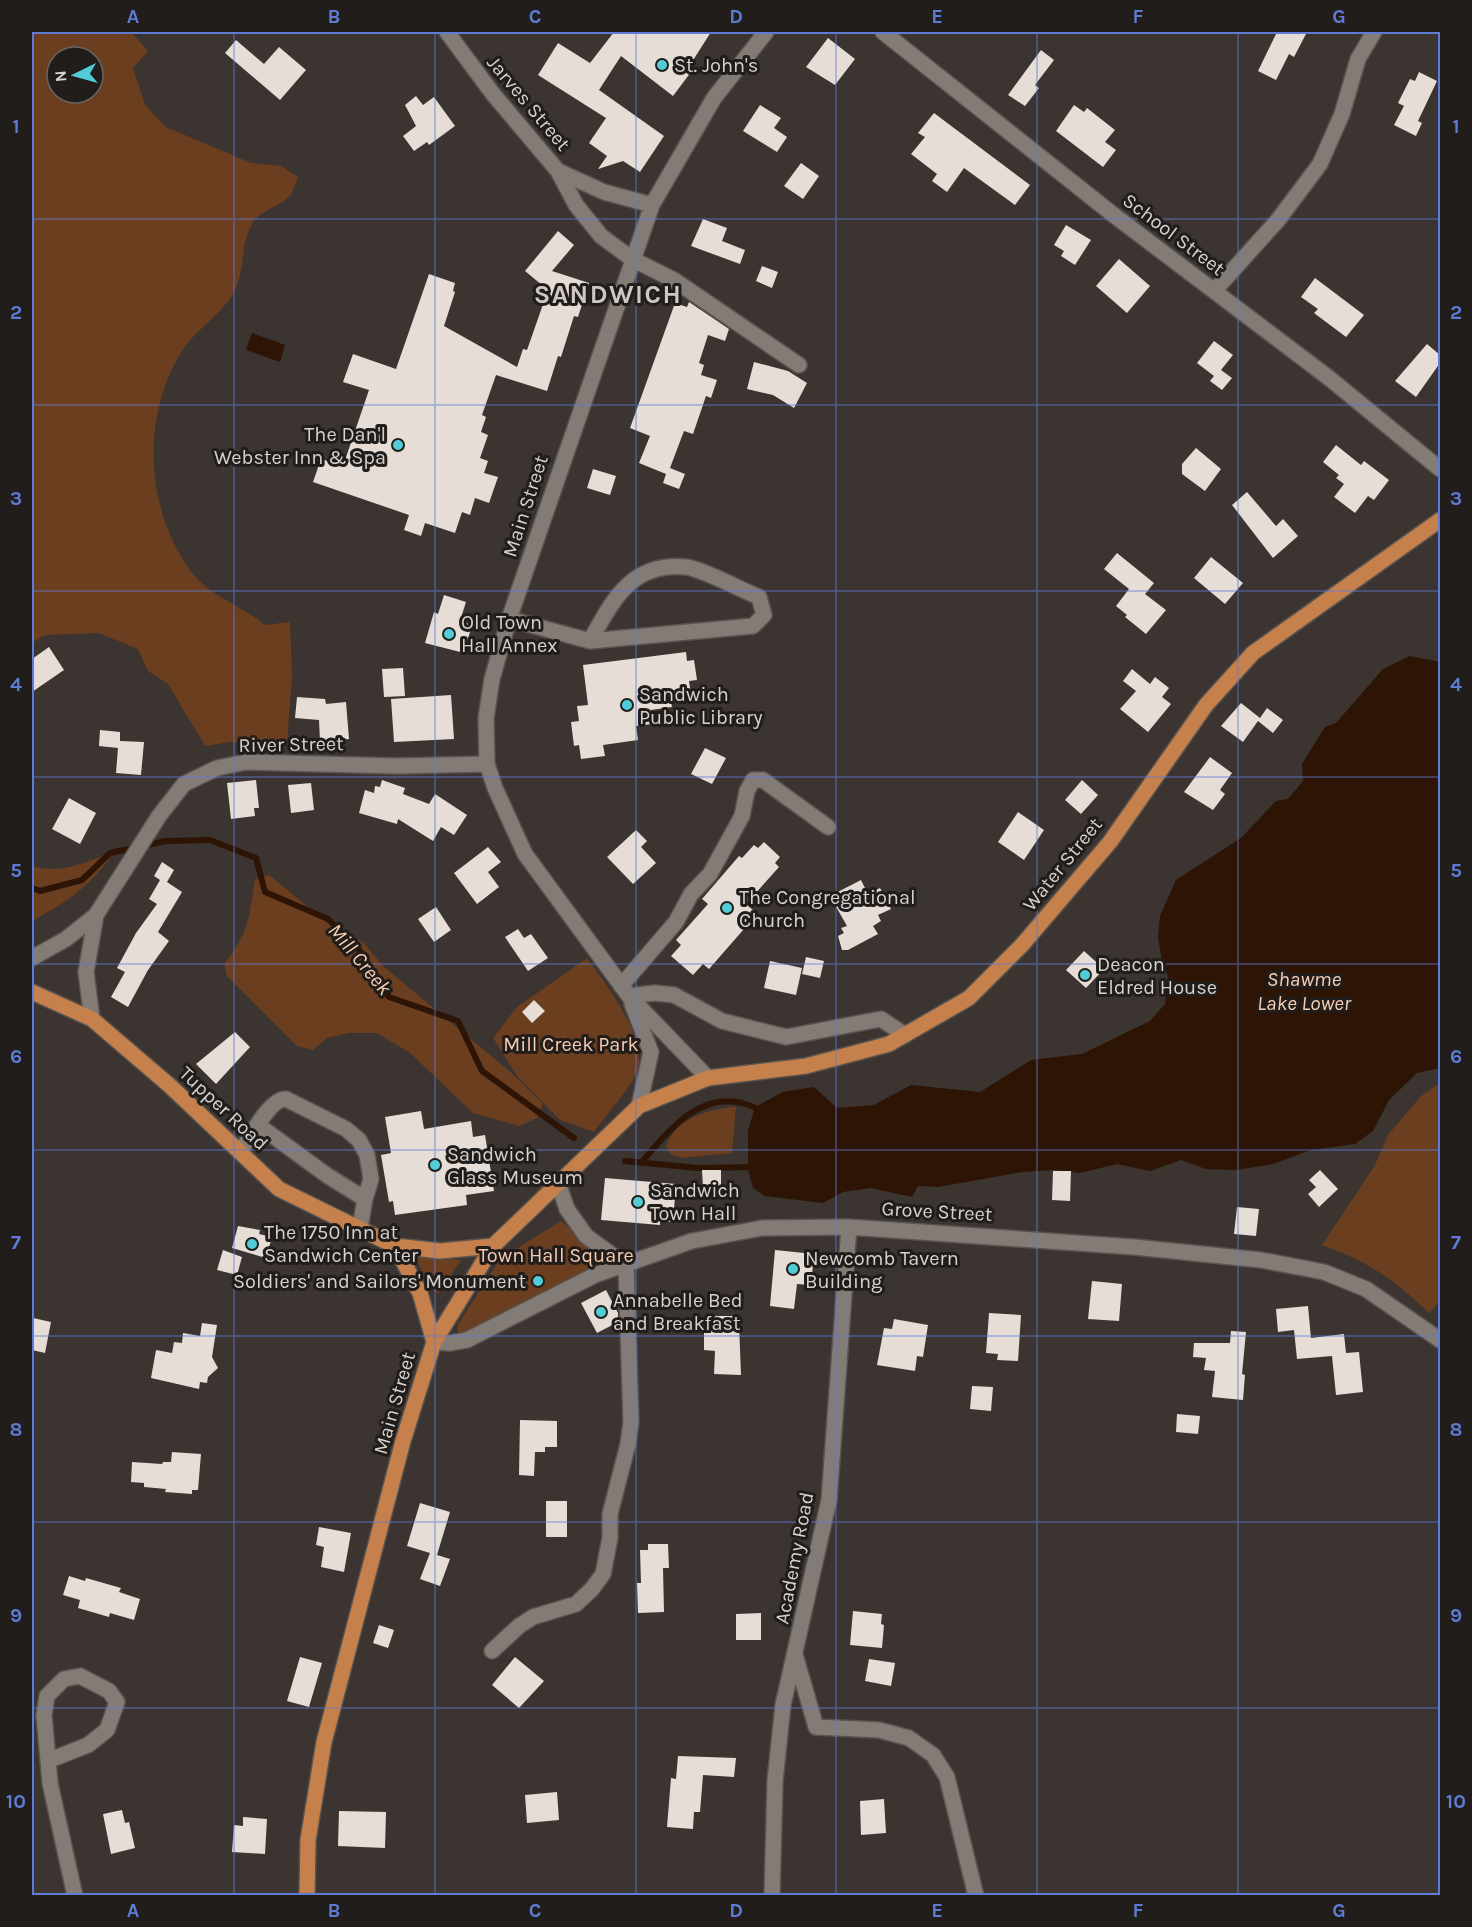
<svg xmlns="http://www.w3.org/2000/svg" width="1472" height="1927" font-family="Karla,sans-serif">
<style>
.green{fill:#6b3e20;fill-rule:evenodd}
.water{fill:#2d1404}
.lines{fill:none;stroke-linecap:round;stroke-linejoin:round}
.stream{stroke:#2d1404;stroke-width:6}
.building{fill:#e6ddd7}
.minor-casing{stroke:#58534f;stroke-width:18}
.major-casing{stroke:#58534f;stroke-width:18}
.minor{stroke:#837b76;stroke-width:15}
.major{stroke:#c6804b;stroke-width:15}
.grid{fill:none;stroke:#5e7cd5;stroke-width:1.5;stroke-opacity:0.55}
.poi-dot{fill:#52ccd6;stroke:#201d1b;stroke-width:2}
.labels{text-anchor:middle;stroke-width:6;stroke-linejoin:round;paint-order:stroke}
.poi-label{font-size:20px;fill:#d6d2cf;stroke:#201d1b;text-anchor:start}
.street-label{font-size:20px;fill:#d6d2cf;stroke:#201d1b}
.park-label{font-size:20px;fill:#f7cbb1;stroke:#201d1b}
.water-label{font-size:21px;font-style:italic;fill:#f7ccb1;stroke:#201d1b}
.district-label{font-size:26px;font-weight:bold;letter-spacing:1.5px;fill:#d0c7c2;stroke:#201d1b}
.neatline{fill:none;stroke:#5e7cd5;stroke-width:2}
.grid-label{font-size:20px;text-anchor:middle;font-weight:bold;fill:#5e7cd5}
</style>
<rect width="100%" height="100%" fill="#3b3430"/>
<path class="green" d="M32 32H131L148 51 133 68 145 105 166 127 251 163 281 166 298 177C296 182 294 190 291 194 282 207 260 209 252 224 238 249 248 270 231 297 218 317 193 332 180 354 141 420 146 507 189 569 208 596 241 605 265 625L290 622 292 676 287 743 230 742 205 746 168 684 148 671 138 649 99 633 45 635 32 643ZM57 57H93V93H57Z
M114 853C88 888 70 900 32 921V866C65 875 83 861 114 853Z
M269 875 335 929 363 942 383 966 515 1076 543 1104 537 1118 519 1126 473 1113 409 1052 376 1033H349L327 1038 313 1050 297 1046 227 976 224 964C249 932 249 918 255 879Z
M587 958C605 983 650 1041 637 1072 631 1088 604 1117 594 1132L560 1120 518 1077 493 1038 517 1007Z
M1440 1083V1301L1429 1313C1391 1277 1372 1264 1322 1245L1375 1165 1388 1135 1421 1096Z
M736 1107 732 1153 682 1158 670 1154 666 1147C674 1119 710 1108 736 1107Z
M561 1221 607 1259 465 1333 458 1332 457 1326 500 1259Z
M414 1256 461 1260 438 1294 431 1288Z"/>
<path class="water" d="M252 333 285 345 280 362 246 350Z
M1410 656 1440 662V1068L1417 1073 1389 1100 1373 1131 1355 1144 1311 1150 1273 1164 1236 1170 1206 1169 1181 1160 1150 1171 1117 1164 1080 1173 1054 1170 1022 1172 938 1187 918 1186 912 1197 871 1188 843 1192 823 1203 765 1196 753 1188 748 1169V1131L755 1107 783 1092 814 1087 837 1108 874 1105 911 1085 980 1092 1031 1060 1082 1054 1150 1021 1165 1004 1168 976 1162 961 1158 937 1160 916 1176 880 1241 838 1276 801 1288 799 1303 781 1302 764 1325 727 1336 723 1383 669Z"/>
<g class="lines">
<path class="stream" d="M32 888 40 891 82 880 110 853 166 841 210 840 256 858 265 892 328 919 361 952 389 997 458 1021 482 1071 574 1138
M625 1161 698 1168 756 1167
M641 1163C667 1133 697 1092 742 1103 748 1105 754 1106 759 1110"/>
</g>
<path class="building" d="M614 32H711L690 65 694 68 673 96 621 56 599 90 664 136 640 172 623 161 598 169 607 156 589 143 606 118 538 75 558 43 590 63Z
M1277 32H1307L1294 57 1289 54 1276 80 1258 71Z
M828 38 855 59 835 85 806 67Z
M236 40 264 64 279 47 306 70 280 100 225 53Z
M1041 50 1054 60 1035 85 1039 88 1025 106 1008 95Z
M1419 72 1437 81 1418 121 1422 123 1416 136 1394 125 1404 106 1398 103 1410 79 1415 81Z
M416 96 423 105 434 97 455 126 429 145 427 142 414 151 403 136 416 126 405 105Z
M760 105 781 118 774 128 787 137 777 152 743 131Z
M1074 105 1084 112 1087 108 1115 130 1105 142 1116 150 1103 167 1056 131Z
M934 113 1030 185 1015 205 964 168 947 192 932 181 937 174 911 154 925 137 918 133Z
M801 163 819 176 803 199 784 186Z
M703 219 727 228 722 241 745 250 740 264 691 246Z
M1066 225 1091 240 1075 265 1061 256 1064 251 1054 245Z
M558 231 574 245 552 271 589 283 578 317 574 316 561 357 558 356 547 391 496 375 482 415 486 417 481 432 488 435 480 458 488 461 484 473 498 477 489 503 475 498 470 515 462 512 455 533 425 523 421 536 404 530 409 515 313 482 321 459 343 466 369 390 343 382 353 354 396 369 429 274 455 283 453 291 455 292 444 326 517 367 523 349 527 350 548 290 525 271Z
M1119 259 1150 286 1127 313 1096 286Z
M762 266 778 272 772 288 756 281Z
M1315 278 1364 315 1346 337 1314 313 1318 309 1301 297Z
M689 302 729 329 725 341 708 335 699 363 704 365 701 375 717 380 711 398 706 396 693 434 684 431 670 468 685 474 679 489 663 483 666 474 639 463 650 436 630 428 675 303 687 307Z
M1214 341 1233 355 1221 370 1232 378 1222 390 1210 381 1214 376 1197 363Z
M1427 344 1440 355V363L1416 397 1395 381Z
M754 362 788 371 807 383 794 408 773 395 747 389Z
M1336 445 1361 465 1364 461 1389 480 1374 500 1368 496 1355 513 1334 497 1344 484 1336 478 1339 475 1323 462Z
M1196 448 1221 469 1205 491 1182 474V464Z
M593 469 616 476 610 495 587 488Z
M1247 492 1276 526 1283 519 1298 536 1273 558 1232 505Z
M1117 553 1154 583 1145 594 1166 610 1146 634 1125 617 1127 615 1116 606 1129 589 1104 569Z
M1211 557 1243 583 1225 604 1194 578Z
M444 595 466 602 460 621 472 625 464 653 425 643 434 612 438 614Z
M49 647 64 670 32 692V659Z
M686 652 687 661 694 660 697 680 689 681 691 694 670 697 672 707 651 710 652 724 636 726 638 740 603 745 605 756 581 759 579 745 574 746 571 722 579 721 577 706 588 705 583 665Z
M403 668 405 696 384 697 382 669Z
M1132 669 1150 684 1155 677 1169 688 1162 697 1171 704 1148 732 1120 709 1136 691 1123 681Z
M451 695 454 739 394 742 391 699Z
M297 697 325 699 326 704 346 702 349 739 320 741 319 720 295 718Z
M1241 703 1260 718 1267 708 1283 720 1273 733 1258 721 1243 742 1221 726Z
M100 730 120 732V741L144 742 141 775 116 773 118 748 99 746Z
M705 748 726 758 712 784 691 774Z
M1210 757 1232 773 1220 790 1225 794 1213 810 1184 792Z
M256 780 259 808H254L255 816 231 819 227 783Z
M382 780 405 788 403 794 429 804 435 794 467 815 454 835 441 827 433 841 398 819 397 824 359 813 365 790 374 793 375 786 380 787Z
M1082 780 1098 795 1081 814 1065 800Z
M311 783 314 810 291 813 288 785Z
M69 798 96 813 80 844 52 829Z
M1018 812 1044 830 1024 860 998 842Z
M636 830 647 841 641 847 656 863 633 884 607 857Z
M764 842 780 857 775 863 779 867 746 904 755 912 741 927 744 929 709 969 703 964 693 975 671 956 681 945 676 940 708 904 702 899 739 856 742 858 754 845 758 848Z
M488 847 501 862 488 872 499 887 477 904 454 873Z
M162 862 174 870 167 882 182 892 158 932 169 941 148 970 128 1007 111 997 125 972 117 968 136 933 157 904 149 899 160 880 154 876Z
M861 880 868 894 880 888 891 909 878 915 881 921 873 926 878 934 848 950H842L838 936 844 933 841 928 847 926 830 896Z
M436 907 451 930 434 942 418 919Z
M518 929 524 938 531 934 548 958 528 971 505 937Z
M1084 951 1104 969 1086 988 1066 970Z
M806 957 824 961 820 978 802 974Z
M770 961 802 968 796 995 764 988Z
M534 1000 545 1011 532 1023 522 1012Z
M235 1032 250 1047 216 1084 196 1064Z
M421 1111 424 1129 471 1121 473 1137 485 1135 494 1191 466 1195 467 1205 395 1215 393 1201 389 1202 381 1155 391 1153 385 1117Z
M702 1170H721V1187L703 1188Z
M1320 1170 1338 1189 1319 1207 1308 1194 1316 1187 1309 1180Z
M1053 1171H1071L1070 1201 1052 1200Z
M605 1178 676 1184 673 1222 660 1221V1225L601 1220Z
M1237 1207 1259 1209 1256 1236 1234 1234Z
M238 1226 260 1230 259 1234 272 1237 266 1258 232 1248Z
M223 1250 242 1257 237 1275 217 1270Z
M775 1250 814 1254 811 1285 797 1284 794 1309 770 1306Z
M1092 1281 1122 1284 1119 1321 1088 1319Z
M606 1290 618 1313V1322L597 1333 581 1303Z
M1308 1306 1311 1338 1344 1334 1346 1353 1359 1352 1363 1392 1336 1395 1332 1356 1297 1359 1294 1330 1278 1332 1276 1309Z
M989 1313 1021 1315 1018 1361 997 1360 998 1354 986 1353Z
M716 1316H735L739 1323 741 1375 714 1374 715 1351 704 1350V1333H711V1320Z
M33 1318 51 1322 45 1353 32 1350Z
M894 1319 928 1325 923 1357 917 1356 915 1371 877 1365 884 1328 892 1329Z
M202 1323 217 1325 212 1357 218 1368 208 1377 207 1383 200 1382 199 1389 151 1378 156 1350 172 1353 174 1342 182 1343 183 1333 200 1336Z
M1231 1331 1246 1332 1242 1374 1245 1375 1243 1400 1212 1397 1215 1371 1204 1370 1206 1358 1193 1357 1194 1343H1230Z
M972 1386 993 1387 991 1411 970 1409Z
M1177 1414 1200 1416 1198 1434 1176 1432Z
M520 1420 557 1421V1447H545V1452H535L534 1476 519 1475Z
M172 1452 201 1454 198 1490H192V1494L165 1492 166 1489 144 1487V1483L131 1482 132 1462 162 1464 163 1462H171Z
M546 1501H567V1537H546Z
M420 1503 450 1512 437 1555 450 1559 440 1586 420 1579 430 1553 407 1546Z
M319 1527 351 1533 344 1572 321 1567 324 1547 316 1545Z
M648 1544H668L669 1568H663L664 1612 638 1613 637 1583H641L640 1550H648Z
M69 1576 85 1581 86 1578 121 1588 119 1592 140 1599 134 1620 110 1613 109 1617 78 1608 80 1600 63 1595Z
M853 1611 882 1614 881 1624 884 1625 882 1648 850 1645Z
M761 1613V1640H736V1614Z
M379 1625 394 1630 388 1648 373 1643Z
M300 1657 322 1663 309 1707 287 1701Z
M515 1657 544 1681 519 1708 492 1685Z
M869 1659 895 1663 891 1686 865 1681Z
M678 1756 736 1758 734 1777 703 1775 700 1812H694L693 1829 667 1827 671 1778 676 1779Z
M557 1792 559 1820 527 1823 525 1795Z
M884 1799 886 1833 861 1835 860 1801Z
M122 1810 125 1823 129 1822 135 1848 111 1854 103 1814Z
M339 1811 386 1812 385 1848 338 1846Z
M243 1817 267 1819 265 1854 232 1852 234 1825 243 1826Z"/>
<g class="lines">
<defs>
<path id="minor" d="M447 32 493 94 558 171 576 205 601 236 632 259 674 280 799 365
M883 32 1115 216 1329 378 1440 469
M558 171 604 192 652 205
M1215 290 1278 220 1320 164 1342 114 1358 59 1374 32
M509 619 590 641 753 626 764 615 759 597C741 590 703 569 686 567 631 562 613 600 590 641
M32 958 66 939 96 915 159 816 184 784 217 768 246 762 397 766 487 764
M621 986 676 922 691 894 710 874 742 816 747 791 753 780H763L828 827
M629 996 655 993 674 995 722 1021 786 1037 881 1019 905 1035
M632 1004 651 1052 639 1106
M92 1019 86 972 96 915
M708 1078 629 996 525 854 495 788 487 764 486 718 492 679 509 619 652 205 714 98 766 32
M240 1152C249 1139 270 1098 286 1099L346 1129 359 1140 367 1155 371 1179 365 1199 328 1176 258 1125
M558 1183 567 1209 586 1236 626 1265
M360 1228 365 1199
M434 1342 450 1343 467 1340 595 1275 692 1241 762 1228 849 1227 1134 1247 1261 1260 1324 1272 1366 1289 1440 1340
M492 1651 519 1626 533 1617 576 1604 592 1589 603 1574 610 1538V1514L628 1444 631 1422 626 1265
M796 1658 816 1727 879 1730 909 1738 933 1755 947 1777 976 1896
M50 1760 88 1745 107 1730 117 1702 109 1691 80 1676 64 1679 47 1696 44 1715 50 1783 75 1896
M772 1896 775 1781 783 1705 829 1500 849 1227"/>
<path id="major" d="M32 992 92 1019 169 1085 279 1189 395 1246 440 1251 493 1246
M395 1246 420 1293 434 1342
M307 1896 308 1840 324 1742 403 1441 434 1342 493 1246 639 1106 708 1078 806 1066 889 1044 969 998 1022 945 1110 842 1206 705 1253 653 1440 520"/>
</defs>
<use href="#minor" class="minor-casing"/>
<use href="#major" class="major-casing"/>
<use href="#minor" class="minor"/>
<use href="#major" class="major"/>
</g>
<path class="grid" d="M234 32V1896M435 32V1896M636 32V1896M836 32V1896M1037 32V1896M1238 32V1896M32 219H1440M32 405H1440M32 591H1440M32 777H1440M32 964H1440M32 1150H1440M32 1336H1440M32 1522H1440M32 1708H1440"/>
<g class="poi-dot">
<circle cx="662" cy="65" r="6"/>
<circle cx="398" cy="445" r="6"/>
<circle cx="449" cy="634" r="6"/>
<circle cx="627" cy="705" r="6"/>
<circle cx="727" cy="908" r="6"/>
<circle cx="1085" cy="975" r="6"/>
<circle cx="435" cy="1165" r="6"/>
<circle cx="638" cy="1202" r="6"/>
<circle cx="252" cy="1244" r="6"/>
<circle cx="793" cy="1269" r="6"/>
<circle cx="538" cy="1281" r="6"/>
<circle cx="601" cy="1312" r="6"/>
</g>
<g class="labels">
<g class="poi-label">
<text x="674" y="72">St. John's</text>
<text x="386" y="441" text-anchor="end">The Dan'l<tspan x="386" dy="23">Webster Inn &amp; Spa</tspan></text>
<text x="461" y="629">Old Town<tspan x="461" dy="23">Hall Annex</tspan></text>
<text x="639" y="701">Sandwich<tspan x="639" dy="23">Public Library</tspan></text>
<text x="739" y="904">The Congregational<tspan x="739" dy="23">Church</tspan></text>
<text x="1097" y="971">Deacon<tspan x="1097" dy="23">Eldred House</tspan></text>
<text x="447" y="1161">Sandwich<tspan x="447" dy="23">Glass Museum</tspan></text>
<text x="650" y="1197">Sandwich<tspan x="650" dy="23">Town Hall</tspan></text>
<text x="264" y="1239">The 1750 Inn at<tspan x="264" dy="23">Sandwich Center</tspan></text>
<text x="805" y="1265">Newcomb Tavern<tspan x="805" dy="23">Building</tspan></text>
<text x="526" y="1288" text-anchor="end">Soldiers' and Sailors' Monument</text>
<text x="613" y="1307">Annabelle Bed<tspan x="613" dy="23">and Breakfast</tspan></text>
</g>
<g class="street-label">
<text transform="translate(529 103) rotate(50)" y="7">Jarves Street</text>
<text transform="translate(1174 234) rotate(37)" y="7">School Street</text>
<text transform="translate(525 506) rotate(-72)" y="7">Main Street</text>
<text transform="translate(291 744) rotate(-1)" y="7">River Street</text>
<text transform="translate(1062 864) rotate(-51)" y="7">Water Street</text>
<text transform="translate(224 1108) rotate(43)" y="7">Tupper Road</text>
<text transform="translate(937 1211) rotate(3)" y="7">Grove Street</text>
<text transform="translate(394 1403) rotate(-74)" y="7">Main Street</text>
<text transform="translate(794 1558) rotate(-79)" y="7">Academy Road</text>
</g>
<g class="park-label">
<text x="571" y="1051">Mill Creek Park</text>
<text x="556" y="1262">Town Hall Square</text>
</g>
<g class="water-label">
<text transform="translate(360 959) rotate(50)" y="7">Mill Creek</text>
<text x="1304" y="986">Shawme<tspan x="1304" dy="24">Lake Lower</tspan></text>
</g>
<g class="district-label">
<text x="608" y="303">SANDWICH</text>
</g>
</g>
<rect width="1472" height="1927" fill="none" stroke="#201d1b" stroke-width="66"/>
<g transform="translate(75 75) rotate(265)"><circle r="28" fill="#201d1b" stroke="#696563" stroke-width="1.5"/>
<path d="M0-4.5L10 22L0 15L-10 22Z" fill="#52ccd6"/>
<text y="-9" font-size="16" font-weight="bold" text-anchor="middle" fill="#d6d2cf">N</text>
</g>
<rect x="33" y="33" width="1406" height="1861" class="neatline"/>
<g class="grid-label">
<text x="133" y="23">A</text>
<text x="334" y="23">B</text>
<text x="535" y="23">C</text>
<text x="736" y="23">D</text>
<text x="937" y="23">E</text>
<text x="1138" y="23">F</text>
<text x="1339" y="23">G</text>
<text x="16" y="133">1</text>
<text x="1456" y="133">1</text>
<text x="16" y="319">2</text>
<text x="1456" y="319">2</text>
<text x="16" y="505">3</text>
<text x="1456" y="505">3</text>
<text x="16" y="691">4</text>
<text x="1456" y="691">4</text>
<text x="16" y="877">5</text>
<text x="1456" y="877">5</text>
<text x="16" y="1063">6</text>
<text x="1456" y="1063">6</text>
<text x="16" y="1249">7</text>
<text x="1456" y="1249">7</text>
<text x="16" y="1436">8</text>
<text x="1456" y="1436">8</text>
<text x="16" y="1622">9</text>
<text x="1456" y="1622">9</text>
<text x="16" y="1808">10</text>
<text x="1456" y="1808">10</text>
<text x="133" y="1917">A</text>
<text x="334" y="1917">B</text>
<text x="535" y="1917">C</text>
<text x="736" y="1917">D</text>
<text x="937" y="1917">E</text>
<text x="1138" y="1917">F</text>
<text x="1339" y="1917">G</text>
</g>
</svg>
